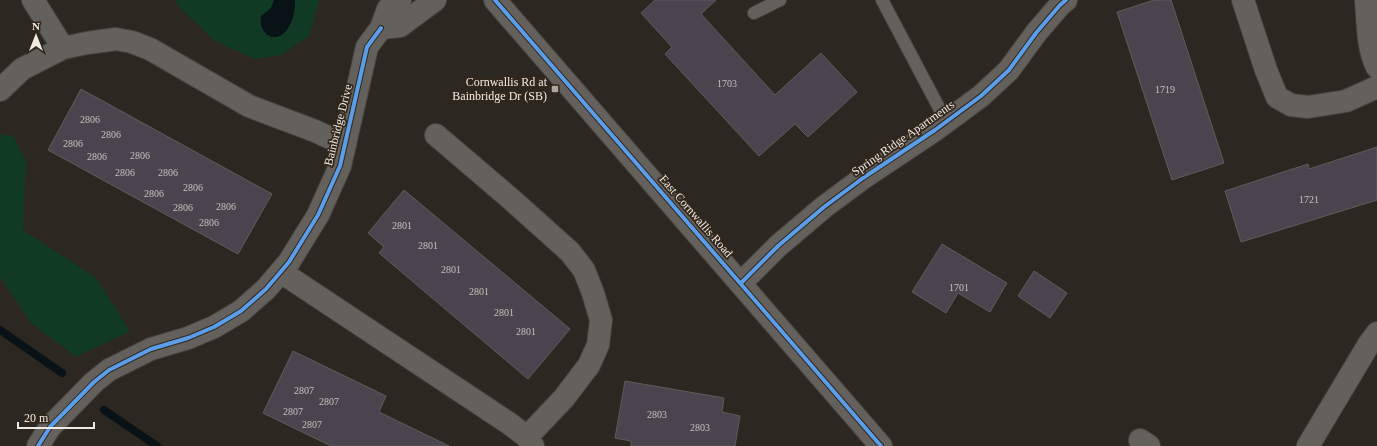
<svg xmlns="http://www.w3.org/2000/svg" width="1377" height="446" font-family="'Times New Roman',serif">
<style>
.green{fill:#113a25}
.water{fill:#091216}
.lines{fill:none;stroke-linecap:round;stroke-linejoin:round}
.stream{stroke:#091216;stroke-width:8}
.building{fill:#49444e;stroke:#5f5c5c}
.lane-casing{stroke:#48443e;stroke-width:14}
.street-casing{stroke:#48443e;stroke-width:24}
.secondary-casing{stroke:#48443e;stroke-width:24}
.lane{stroke:#64605c;stroke-width:12}
.street{stroke:#64605c;stroke-width:22}
.secondary{stroke:#64605c;stroke-width:22}
.cycleway-casing{stroke:#31271c;stroke-width:6}
.cycleway{stroke:#5a9eea;stroke-width:4}
.poi-dot{fill:#aca69f;stroke:#31271c;stroke-width:1.5}
.labels{text-anchor:middle;stroke-width:3.5;stroke-linejoin:round;paint-order:stroke}
.number-label{font-size:10px;fill:#c7c0be}
.poi-label{font-size:12px;fill:#f1eae3;stroke:#31271c;text-anchor:end}
.street-label{font-size:12px;fill:#f1eae3;stroke:#31271c}
</style>
<rect width="100%" height="100%" fill="#2c2721"/>
<path class="green" d="M176 0H319V1L309 36 281 55 255 59 215 41 177 5Z
M0 134 13 136 26 161 23 230 95 277 130 331 76 357 31 323 0 277Z"/>
<path class="water" d="M274 0H295C295 11 293 24 285 32 272 45 258 31 261 16L271 8Z"/>
<g class="lines">
<path class="stream" d="M0 330 62 373
M104 410 157 446"/>
</g>
<path class="building" d="M655 0H716L701 14 775 95 821 53 857 92 808 137 795 124 759 156 665 54 672 47 641 13Z
M1154 0H1171L1224 163 1172 180 1117 12Z
M81 89 272 194 238 254 48 150Z
M1377 147V200L1241 242 1225 191 1308 164 1309 169Z
M404 190 570 329 528 379 379 253 384 247 368 233Z
M942 244 1007 283 990 312 958 293 946 313 912 292Z
M1034 271 1067 293 1050 318 1018 296Z
M293 351 386 396 379 412 449 446H331L263 413Z
M625 381 724 398 722 412 740 416 735 446H631V441L615 438Z"/>
<g class="lines">
<defs>
<path id="lane" d="M882 0 946 121
M754 13 780 0"/>
<path id="street" d="M33 0 63 48
M400 0 388 9 381 28 400 26 435 0
M1243 0 1266 70 1277 97 1291 105 1308 107 1346 101 1377 87
M1366 0C1368 22 1367 47 1377 67
M0 90 22 69 63 48 87 43 116 39 132 42 150 49 249 106 315 131 345 145
M436 135 512 200 570 252 584 270 593 293 601 320 598 345 589 365 564 398 527 437
M281 272 510 424 527 437 533 446
M741 283 778 246 824 207 863 178 935 130 981 96 1009 70 1036 33 1060 5 1066 0
M1140 440 1149 446
M38 446 50 427 94 382 109 370 151 349 188 338 214 327 241 311 266 289 289 262 318 215 340 166 367 47 381 28
M1308 446 1369 344 1377 333"/>
<path id="secondary" d="M495 0 881 446"/>
</defs>
<use href="#lane" class="lane-casing"/>
<use href="#street" class="street-casing"/>
<use href="#secondary" class="secondary-casing"/>
<use href="#lane" class="lane"/>
<use href="#street" class="street"/>
<use href="#secondary" class="secondary"/>
<defs>
<path id="cycleway" d="M495 0 881 446
M741 283 778 246 824 207 863 178 935 130 981 96 1009 70 1036 33 1060 5 1066 0
M38 446 50 427 94 382 109 370 151 349 188 338 214 327 241 311 266 289 289 262 318 215 340 166 367 47 381 28"/>
</defs>
<use href="#cycleway" class="cycleway-casing"/>
<use href="#cycleway" class="cycleway"/>
</g>
<rect class="poi-dot" x="551" y="85" width="8" height="8" rx="2"/>
<g class="labels">
<g class="number-label">
<text x="727" y="87">1703</text>
<text x="1165" y="93">1719</text>
<text x="90" y="123">2806</text>
<text x="111" y="138">2806</text>
<text x="73" y="147">2806</text>
<text x="140" y="159">2806</text>
<text x="97" y="160">2806</text>
<text x="125" y="176">2806</text>
<text x="168" y="176">2806</text>
<text x="193" y="191">2806</text>
<text x="154" y="197">2806</text>
<text x="1309" y="203">1721</text>
<text x="226" y="210">2806</text>
<text x="183" y="211">2806</text>
<text x="209" y="226">2806</text>
<text x="402" y="229">2801</text>
<text x="428" y="249">2801</text>
<text x="451" y="273">2801</text>
<text x="959" y="291">1701</text>
<text x="479" y="295">2801</text>
<text x="504" y="316">2801</text>
<text x="526" y="335">2801</text>
<text x="304" y="394">2807</text>
<text x="329" y="405">2807</text>
<text x="293" y="415">2807</text>
<text x="657" y="418">2803</text>
<text x="312" y="428">2807</text>
<text x="700" y="431">2803</text>
</g>
<g class="poi-label">
<text x="547" y="86">Cornwallis Rd at<tspan x="547" dy="14">Bainbridge Dr (SB)</tspan></text>
</g>
<g class="street-label">
<text transform="translate(338 125) rotate(-76)" y="4">Bainbridge Drive</text>
<text transform="translate(903 138) rotate(-35)" y="4">Spring Ridge Apartments</text>
<text transform="translate(696 216) rotate(49)" y="4">East Cornwallis Road</text>
</g>
</g>
<g transform="translate(36 36)" stroke="#31271c" stroke-width="3" paint-order="stroke">
<path d="M0-3L7 15L0 10L-7 15Z" fill="#f1eae3"/>
<text y="-6" font-size="11" font-weight="bold" text-anchor="middle" fill="#f1eae3">N</text>
</g>
<path d="M18 422v6h76v-6" fill="none" stroke="#f1eae3" stroke-width="2"/>
<text x="24" y="422" font-size="12" fill="#f1eae3" stroke="#31271c" stroke-width="3" paint-order="stroke">20 m</text>
</svg>
